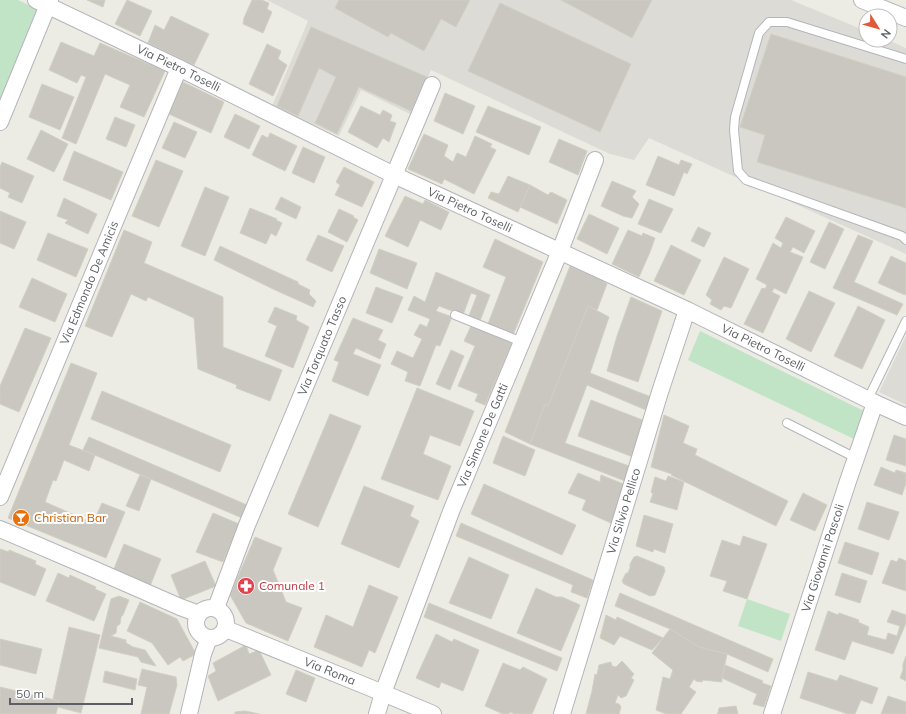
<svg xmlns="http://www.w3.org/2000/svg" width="906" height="714" font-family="Mulish,sans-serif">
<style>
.industrial{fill:#dcdbd6}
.green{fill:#c1e4c6}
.building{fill:#c9c7c0;stroke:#d2cfc2}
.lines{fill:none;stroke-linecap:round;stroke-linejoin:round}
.service-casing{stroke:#b4b5ba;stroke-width:10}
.minor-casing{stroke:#b4b5ba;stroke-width:18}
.service{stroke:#fff;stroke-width:8}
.minor{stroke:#fff;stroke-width:16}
.labels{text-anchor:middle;stroke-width:4;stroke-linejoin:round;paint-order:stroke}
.street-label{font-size:12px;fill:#5c5e63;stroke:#fff}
.food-label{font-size:12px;fill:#c56008;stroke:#fff;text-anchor:start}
.health-label{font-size:12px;fill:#be3a42;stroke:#fff;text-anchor:start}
</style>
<rect width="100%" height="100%" fill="#edece4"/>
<path class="industrial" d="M267 0H791L866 31V40H888L906 48V254L649 138 634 160 610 154 431 70 412 115 361 90 339 136 272 106 308 21Z
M906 336V405L879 392Z"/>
<path class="green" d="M0 0H18L37 9 0 101Z
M700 331 866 412 856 440 688 360Z
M747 599 790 614 781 641 738 626Z"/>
<path class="building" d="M87 0H105L103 7Z
M127 0 152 11 140 36 115 24Z
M252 0H262L269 3 267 9 272 12 263 33 243 24 244 18Z
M339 0H470L456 27 441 19 424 51 391 33 388 37 335 8Z
M561 0H652L632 38Z
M500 3 631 64 600 132 468 71Z
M171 16 209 34 194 65 148 43 155 25 164 30Z
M311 27 427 77 411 111 359 87 337 134 315 123 336 77 319 68 298 116 277 106Z
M771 34 906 77V208L757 162 765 135 740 127Z
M61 42 94 56 100 43 165 71 144 117 120 107 130 85 105 74 76 144 62 138 86 77 81 75 77 83 49 70Z
M267 44 281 51 278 59 287 65 273 96 249 84Z
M183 82 224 102 211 133 169 114Z
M42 84 74 97 60 130 29 117Z
M445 93 475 106 463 134 434 121Z
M361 106 380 115 383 110 392 115 390 121 396 123 389 142 383 138 377 148 348 132Z
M488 106 541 127 529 155 476 132Z
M235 114 260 126 249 149 224 137Z
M115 117 135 125 126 147 106 139Z
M174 122 197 132 185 158 162 148Z
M41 130 68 144 54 172 27 159Z
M270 133 297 146 285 171 252 155 262 135 268 138Z
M424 134 448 145 444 156 453 162 457 153 466 157 475 136 492 144 490 147 496 150 474 194 444 179 442 184 408 169Z
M559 139 587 151 578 175 549 162Z
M303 147 325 157 314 183 292 173Z
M74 151 123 172 111 200 63 180Z
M658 156 679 165 681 160 692 164 687 174 684 172 674 196 646 185Z
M156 160 183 171 159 227 132 216Z
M2 162 34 176 22 203 8 197 10 193 0 188V167Z
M344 167 374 182 362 207 335 195 340 185 336 182Z
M508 176 530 185 518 212 488 198 491 192 499 194Z
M612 181 636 191 632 197 639 204 632 218 623 216 601 206Z
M530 185 548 195 551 192 567 200 557 224 520 207Z
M205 187 229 197 205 256 181 246Z
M405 196 423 204 425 200 449 212 441 230 420 220 408 247 385 236Z
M281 197 301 207 296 219 275 209Z
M64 198 97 214 88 234 65 223 68 220 57 216Z
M649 199 673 209 661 233 638 224Z
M250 208 277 219 276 220 282 223 276 236 271 233 266 244 240 233Z
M339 209 354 216 353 217 358 220 347 242 328 232Z
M0 211 26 222 14 249 0 243Z
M589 214 619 228 607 254 577 239Z
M786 217 815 231 804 253 793 247 790 252 803 257 786 294 774 288 772 292 780 296 763 333 744 324 762 288 765 289 767 285 756 279 773 243 781 248 783 243 775 238Z
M829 222 844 229 825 269 810 262Z
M698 227 711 233 704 247 691 241Z
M124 230 152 242 144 263 223 297V347L282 370 270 401 236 388 237 385 198 369 194 318 148 297 146 301 131 294 112 337 85 326Z
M628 230 642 236 643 233 655 238 650 252 639 277 612 264Z
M48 233 88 249 76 277 37 260Z
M318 235 344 246 332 272 306 260Z
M858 235 873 241 854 282 903 304 897 315 833 288Z
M495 239 543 262 513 335 488 324 506 277 483 267Z
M671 245 701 260 684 295 654 281Z
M220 246 298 282V284L310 290 309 294 316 301 313 307 273 289 214 260Z
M379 249 417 263 407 289 370 273Z
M891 256 906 263V292L905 295 878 283Z
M724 257 749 269 731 308 724 306 721 310 710 304 712 300 706 295Z
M570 266 600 279 607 284 597 310 588 306 548 406 545 404 530 444 505 432Z
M436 272 490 295 480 321 469 316 477 295 471 293 463 315 439 306 436 311 452 317 440 346 436 345 420 386 405 381 408 372 391 364 397 351 413 358 422 339 414 335 420 324 427 327 430 319 408 310 414 296 425 302Z
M32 278 67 294 55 322 19 307Z
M376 287 403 297 392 323 366 313Z
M809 291 835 303 811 352 786 339Z
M631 297 662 311 638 382 607 371 617 336Z
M588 306 609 317 590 373 651 397 646 410 587 385 565 443 629 466 625 481 530 444 545 404 548 406Z
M858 306 885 320 862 369 834 356Z
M275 307 297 316 296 320 309 327 293 368 265 356 277 326 268 322Z
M353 318 383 330 378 340 386 344 380 359 356 348 353 354 381 365 368 396 332 381 339 362 334 360Z
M472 324 513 341 485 405 475 401 478 394 458 386 475 346 464 341Z
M25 328 51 338 19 412 0 404V386Z
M451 350 464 356 450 390 436 384Z
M71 363 97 373 69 445 95 455 89 471 64 460 56 481 53 480 45 502 93 523 102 503 125 512 106 558 8 518Z
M417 388 474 411 460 446 430 435 423 454 451 466 438 500 381 479Z
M102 391 231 445 220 472 91 419Z
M591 400 645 421 633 457 578 436Z
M330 414 361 426 318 527 288 514Z
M664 415 689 426 683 443 697 449 695 455 788 501 776 526 671 475 672 474 651 467Z
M894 435 906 439V466L886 460Z
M503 436 535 450 525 476 493 463Z
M89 437 247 505 242 518 83 450Z
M881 467 895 473 896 470 906 473V483L902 495 874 485Z
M578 473 600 482 601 475 626 485 613 524 582 510 586 500 568 493Z
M140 475 151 479 139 511 126 506Z
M668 476 684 482 677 510 650 502 653 494 651 492 655 477 666 481Z
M484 484 576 525 562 555 471 514Z
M364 486 414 506 410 516 419 521 399 568 341 544Z
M803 493 827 505 815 531 790 520Z
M867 502 899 512 889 540 858 529Z
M213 513 239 524 223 562 196 552Z
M644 515 673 524 665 553 654 549 653 552 636 546Z
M461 523 593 580 587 598 571 592 573 585 456 536Z
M743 536 767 544 747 599 723 591 727 581 710 576 722 540 740 546Z
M255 537 282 548 273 570 286 602 302 608 288 641 246 623 230 595Z
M845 542 879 553 872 575 838 563Z
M124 544 161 559 150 586 113 571Z
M0 549 9 552V550L36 561 35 564 46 569 35 596 0 582Z
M637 556 664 567 665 571 655 595 650 596 624 584 622 581 626 573H628L630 568V564L634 557Z
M469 557 509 575 491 619 449 603Z
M899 558 906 561V591L882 583 891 560 897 562Z
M205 561 216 586 181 600 171 575Z
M58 573 69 578 70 575 96 587 95 589 106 594 94 621 46 601Z
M842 573 867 581 860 603 835 595Z
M369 585 398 597 375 653 369 650 362 667 314 647 326 615 353 627Z
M536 588 556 597H562L580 605 561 651 517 633Z
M620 593 773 659 768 672 727 654 699 647 670 629 615 606Z
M119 596 129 600 123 615 121 617 120 624 117 626 116 633 111 636 126 640V643L133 647 145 650 156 666 141 662 138 657 99 648 111 599Z
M140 602 177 619 196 654 183 661 180 657 168 665 152 643 127 631Z
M429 603 562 658 557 671 424 617Z
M892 610 906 615V623L893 654 852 641 845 660 815 650 828 611 838 615 839 613 859 620 858 622 869 627 867 635 886 640 888 633 897 636 900 626 887 622Z
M606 615 616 620 617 617 663 638 652 650 620 636 614 645 600 638Z
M69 627 100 635 81 713 58 707 59 701 53 699Z
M670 629 699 647 727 654 722 678V682L703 680 702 682 696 681 694 679 689 687 696 692 681 714H666L656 710 663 677 670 679 673 670 652 653Z
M436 634 452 642 454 639 479 650 463 691 441 682 439 688 416 678Z
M0 639 42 649 36 674 0 665Z
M246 645 249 654 259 650 271 675 218 701 208 676 216 671 213 663Z
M906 656V681L900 678 903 670V664Z
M622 661 634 674 631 678 634 680 626 696 621 698 618 695 615 703 619 704 621 707 619 714H586L592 691 595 674 597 675 599 665 611 662 612 666 616 667Z
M503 663 520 670 523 667 547 679 532 714H515L510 712 509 714H503L485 706Z
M725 665 763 681 762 683 771 686 764 707 753 704 757 694 722 678Z
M142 669 176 677 177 685 169 714H141L147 687 138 685Z
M296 670 315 678 306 702 286 694Z
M105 671 137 679 135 690 103 682Z
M808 672 837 681 840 675 878 688 872 704 861 700 855 714H848L800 698Z
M0 687 59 701 56 714H0Z
M888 696 906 702V714H881Z
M736 706 738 714H739H717L718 713 719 708Z
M245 711 259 714H235V712Z"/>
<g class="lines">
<defs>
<path id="service" d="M906 59 787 22H769L759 33 735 117 734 130 738 171 746 180 902 236 906 240
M455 315 522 342
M868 399 906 321
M787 423 856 458"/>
<g id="minor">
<path id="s1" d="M36 0 179 68 394 175 687 310 875 403 906 417"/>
<path d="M862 0 906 18"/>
<path d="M0 122 50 0"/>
<path id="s2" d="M0 497 179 68"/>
<path d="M0 529 91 568 180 607 199 614"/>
<circle cx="211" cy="623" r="15"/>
<path id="s3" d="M216 608 247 525 432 85"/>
<path id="s4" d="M226 629 383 693 433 714"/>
<path d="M189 714 203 654 209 638"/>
<path id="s5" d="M377 714 383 693 452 509 560 251 595 160"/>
<path id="s6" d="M562 714 660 392 687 310"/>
<path id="s7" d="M772 714 848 481 875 403"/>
</g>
</defs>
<use href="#service" class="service-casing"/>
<use href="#minor" class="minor-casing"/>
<use href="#service" class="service"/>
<use href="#minor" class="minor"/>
</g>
<defs>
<symbol id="bar-disc" viewBox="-11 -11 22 22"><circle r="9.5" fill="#e8710a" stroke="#fff"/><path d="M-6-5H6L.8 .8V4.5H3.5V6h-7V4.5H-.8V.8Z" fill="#fff"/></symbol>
<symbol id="pharmacy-disc" viewBox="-11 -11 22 22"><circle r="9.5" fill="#e0444e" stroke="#fff"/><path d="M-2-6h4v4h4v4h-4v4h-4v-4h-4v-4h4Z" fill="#fff"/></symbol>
</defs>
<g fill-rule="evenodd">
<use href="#bar-disc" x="11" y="508" width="20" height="20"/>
<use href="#pharmacy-disc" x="236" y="576" width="20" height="20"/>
</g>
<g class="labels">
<g class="street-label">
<text dy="4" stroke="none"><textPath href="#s1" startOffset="158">Via Pietro Toselli</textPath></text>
<text dy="4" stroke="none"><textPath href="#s1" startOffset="482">Via Pietro Toselli</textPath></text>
<text dy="4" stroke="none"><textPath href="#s2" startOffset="232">Via Edmondo De Amicis</textPath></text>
<text dy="4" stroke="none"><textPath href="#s3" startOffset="283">Via Torquato Tasso</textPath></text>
<text dy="4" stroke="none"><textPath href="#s1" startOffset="806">Via Pietro Toselli</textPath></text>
<text dy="4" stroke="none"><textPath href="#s5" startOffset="298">Via Simone De Gatti</textPath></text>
<text dy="4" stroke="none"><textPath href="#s6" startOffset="212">Via Silvio Pellico</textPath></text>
<text dy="4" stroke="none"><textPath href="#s7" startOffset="164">Via Giovanni Pascoli</textPath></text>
<text dy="4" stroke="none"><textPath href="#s4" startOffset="112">Via Roma</textPath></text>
</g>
<g class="food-label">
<text x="34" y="522">Christian Bar</text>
</g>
<g class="health-label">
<text x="259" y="590">Comunale 1</text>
</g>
</g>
<g transform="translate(878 28) rotate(127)"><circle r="19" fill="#ffffff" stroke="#bebfc1"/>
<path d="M0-3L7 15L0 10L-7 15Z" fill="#e05938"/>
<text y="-6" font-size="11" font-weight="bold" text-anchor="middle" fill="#5c5e63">N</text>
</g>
<path d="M10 698v6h122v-6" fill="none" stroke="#5c5e63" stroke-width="2"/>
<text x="16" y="698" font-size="12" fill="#5c5e63" stroke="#ffffff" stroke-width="3" paint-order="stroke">50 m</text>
</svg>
